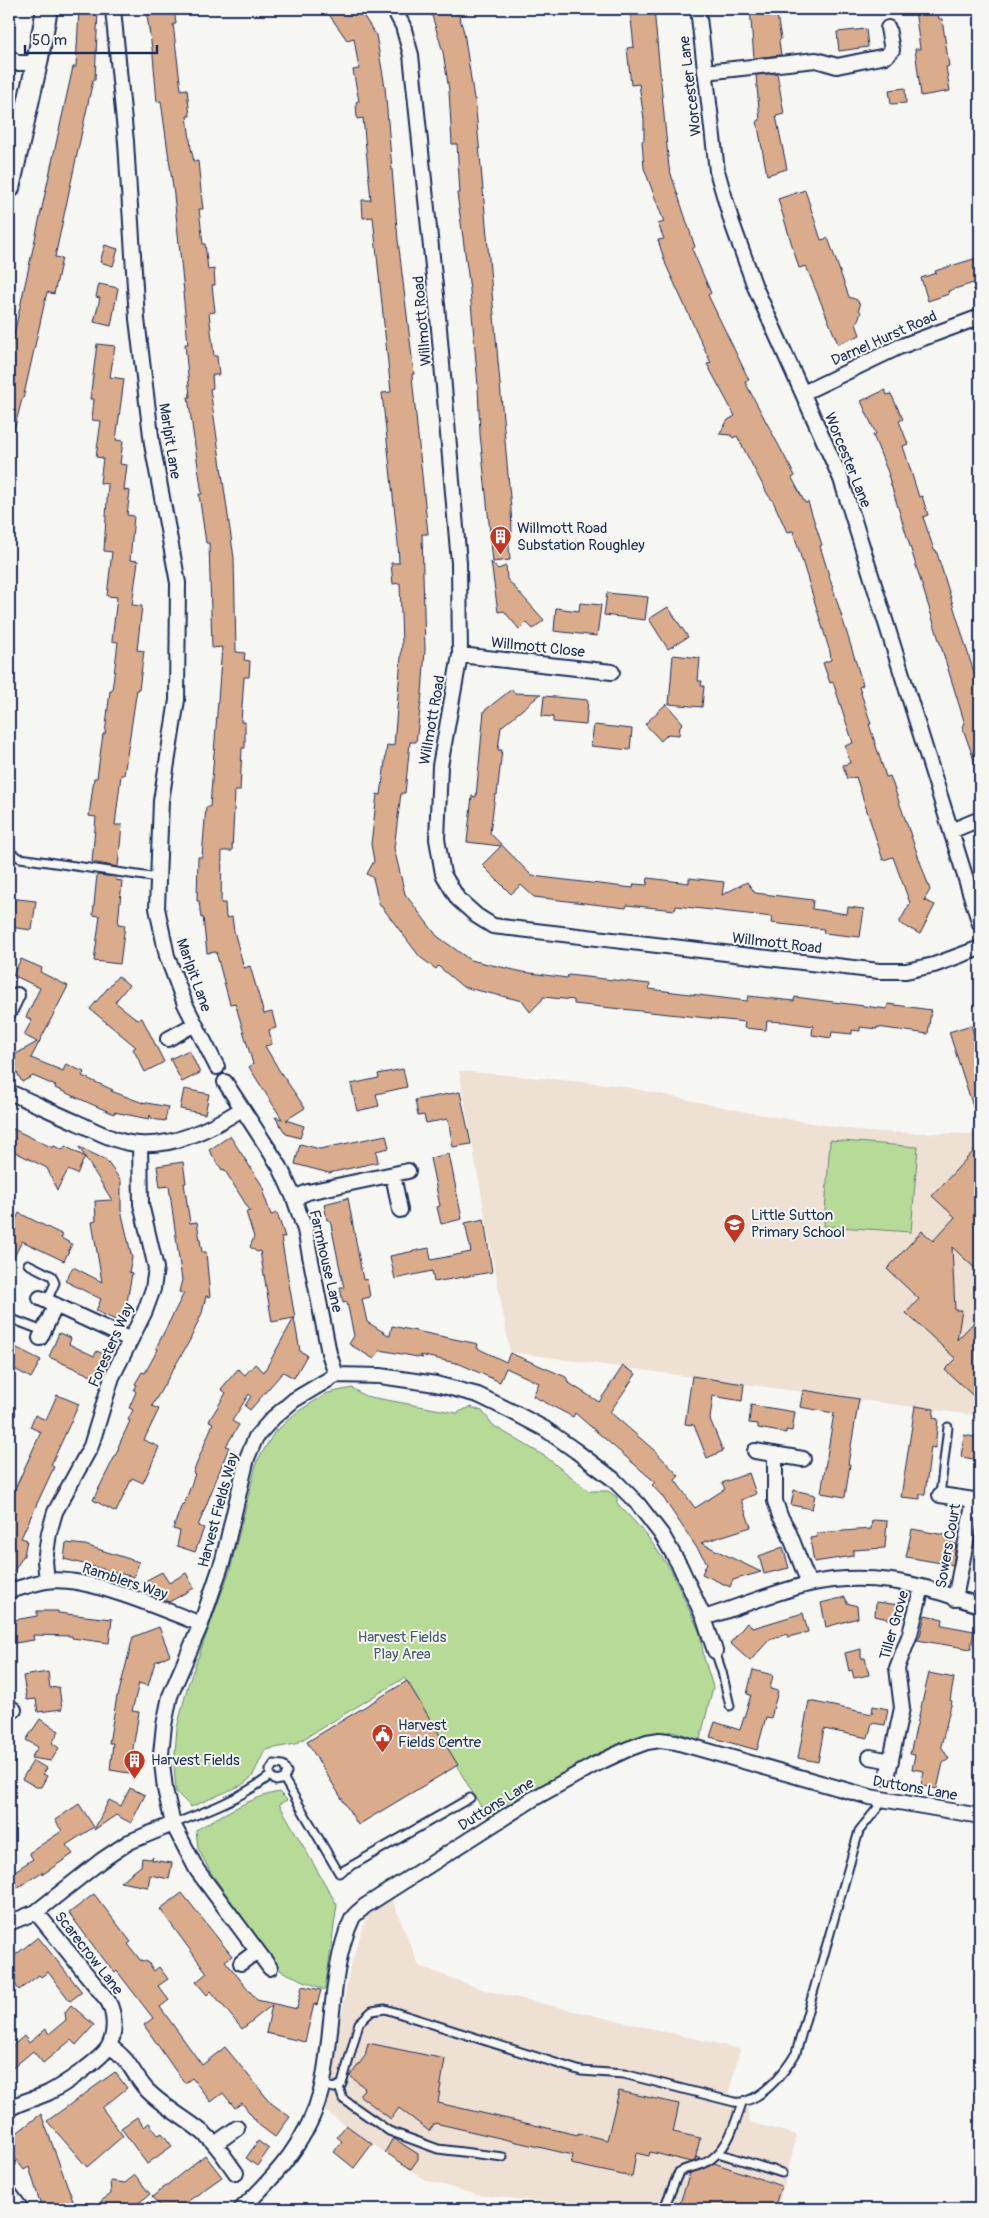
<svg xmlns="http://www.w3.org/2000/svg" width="989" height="2218" font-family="Pangolin,sans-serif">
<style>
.built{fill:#eee0d3}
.green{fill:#b6db96;stroke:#68857a}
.building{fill:#daac8b;stroke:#1b2f5e}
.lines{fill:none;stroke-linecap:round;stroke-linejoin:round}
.lane-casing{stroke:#1b2f5e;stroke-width:11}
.street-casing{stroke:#1b2f5e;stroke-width:18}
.secondary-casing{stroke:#1b2f5e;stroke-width:24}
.lane{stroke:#f6f6f2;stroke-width:7}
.street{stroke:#f6f6f2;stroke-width:14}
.secondary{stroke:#f6f6f2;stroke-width:20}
.labels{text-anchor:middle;stroke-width:4;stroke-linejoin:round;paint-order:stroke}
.street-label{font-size:15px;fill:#1b2f5e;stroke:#f6f6f2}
.poi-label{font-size:15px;fill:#1b2f5e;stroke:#f6f6f2;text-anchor:start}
.park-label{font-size:15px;fill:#425a6c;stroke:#f6f6f2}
</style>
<rect width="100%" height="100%" fill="#f6f6f2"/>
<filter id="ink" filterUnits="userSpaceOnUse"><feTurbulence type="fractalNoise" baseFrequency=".02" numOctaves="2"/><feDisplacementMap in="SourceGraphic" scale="10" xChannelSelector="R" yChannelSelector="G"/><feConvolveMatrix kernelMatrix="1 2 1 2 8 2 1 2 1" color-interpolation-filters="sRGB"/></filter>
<g filter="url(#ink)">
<path class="built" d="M459 1071 616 1085 751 1113 867 1132 980 1134V1416L510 1352Z
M392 1899 419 1966 484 1990 740 2049 729 2093 747 2102 749 2122 797 2135 784 2185 776 2209H613L478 2195 425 2180 325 2111 350 1967 367 1915Z"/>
<path class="green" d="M830 1140 918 1147 911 1232 824 1226Z
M352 1388 365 1396 457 1413 470 1407 482 1411 494 1426 546 1457 589 1491H608L617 1497V1503L645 1533 671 1570 700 1633 704 1658 713 1687 700 1740 673 1731 634 1740 489 1820 404 1678 295 1744 265 1750 252 1777 242 1785 191 1807 176 1792 174 1764 177 1728 188 1685 230 1570 257 1461 274 1433 297 1412 328 1393Z
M279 1792 287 1800 279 1804 337 1905 325 1990 281 1971 211 1873 198 1848 196 1830C221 1816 250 1797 279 1792Z"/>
<path class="building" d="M79 9H98L95 80H93L55 257 62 258 54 294 47 292 23 399H22L14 430H9V357L73 67H76Z
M146 9H174L176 24H173L181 90 187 89 190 116H187L191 148 194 162 198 161 202 201 203 209H199L203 244H205L208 270 214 269 215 285H212L215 312 209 313 214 356H217L219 375H212L213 388 210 389 234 558 236 652 245 653 244 660 250 661 249 677H244L241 722H245V748H242L240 791H235L232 851H222L221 903H225L226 918 232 917 234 931 244 968 250 966 264 1014 272 1012 276 1028 269 1030 272 1044 265 1046 279 1070 305 1108 286 1120 304 1126 300 1138 286 1134 275 1117 282 1119 249 1067 253 1064 235 1003 230 1004 216 952 207 953 203 917 201 918 199 901H197L198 857H202L206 807H210L222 647 212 648 209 543H206L199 494H202L188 397H190L185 344H188L183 292H184L174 195 161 101 157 102 153 55Z
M325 9H359L376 35 385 87 398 240 414 374H412L413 387 428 534H422L425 650 422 694 416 742H410L405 793H401L394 848 405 894 437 936 470 960 523 972 567 978 568 975 650 984 649 989 747 1001 748 996 794 1001 795 997 887 1009 888 1004 931 1010 928 1034 877 1027V1029L860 1027V1031L852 1030V1034L832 1032 831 1038 812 1035 813 1026 785 1022 767 1021 766 1030 744 1028 745 1022 574 1004V1000L543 997 542 1000 530 1012 523 1001 463 987 438 966 436 969 420 957 379 903 373 878 367 874 374 861 371 844 377 794 381 795 387 745 394 746 402 644 400 583 393 584 391 563H399L398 543 382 393 391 392 373 217 363 218 362 200H371L363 118 357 119 356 102 359 101 353 70 359 69 354 38 347 40Z
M430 9H454L456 14 458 13 464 32 474 99H475L511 509 512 532 508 533 510 560 493 562 480 434 478 386 470 290 457 193H460L457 144H452L449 90 443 52Z
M630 9H654L669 168 695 247 692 249 711 293 708 295 749 380 745 382 795 476 792 478 805 503 808 502 822 545 820 546 831 582 863 685 859 687 871 724H869L886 777 890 776 930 890 924 900 935 905 920 934 899 923 910 903 897 868 893 857 883 860 856 777 847 779 843 765 850 763 845 746 853 743 833 682 830 683 823 663 831 660 830 652 793 531 787 532 773 501 768 495 737 436 733 438 731 435 719 434 728 420 735 416 707 364 711 363 666 265 658 240 664 239 658 224 664 222 644 168 642 141 644 140V119L639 84 631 85 627 48 634 47Z
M750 9H776L781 39 779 41 781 55 754 58Z
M915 9H937L939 19H942L949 66 946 67 950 91 921 96 915 49H920Z
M866 29 868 47 839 51 837 32Z
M777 73 784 114 776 116 787 169 767 175 757 121 760 120 756 75Z
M905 88 906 103 891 104 889 90Z
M805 190 821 240 828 238 849 297 857 300 860 305 859 309 861 313 856 324 860 335 838 344 806 266 799 268 778 199Z
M105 245 118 249 113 266 100 262Z
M980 257V281L948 291 949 294 928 301 921 278 936 273 935 271Z
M99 284 118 288 111 326 94 322 100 298 96 297Z
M97 344 115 346 110 377 124 379 116 440 123 441 120 464 127 465 124 490 130 491 127 515 134 516 130 560 138 561 132 605 142 606 137 650 144 651 139 689H137L124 775H121L115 825H122L118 867 92 862 96 817 89 816 94 778H97L103 734H105L110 691H112L118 642 112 641 117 597 107 596 112 552 104 551 108 484 100 483 103 458 96 457 101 421 92 420 94 399H90Z
M885 390 887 395 891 394 903 419 899 421 908 444 903 446 919 497 922 496 928 515 923 517 934 550H936L975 676 980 675V771H978L962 726 965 724 888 475H889L873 435 876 434 861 401Z
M491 562 498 569 506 566 507 579 544 620 533 629 526 622 519 629 504 611 498 612Z
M607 593 648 597 645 620 604 615Z
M580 603 601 605 597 636 554 631 556 608 579 611Z
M668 607 688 637 668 649 649 619Z
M673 655 700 658 698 681H702L701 686H704L702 707 669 704Z
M512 689 514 693 541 694 501 727 498 750H502L497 795H495L490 833 532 876 633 888 634 884 647 885 648 878 689 883V878L724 882 722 895 747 882 755 893 813 900 812 909 847 914 848 907 864 909 860 937 823 933 824 929 771 923 772 917 748 914 676 906 675 910 627 905 626 908 534 897 521 885 511 894 482 865 501 846 467 842 472 796 476 797 484 711Z
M544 696 588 700 586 725 553 722V717L542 716Z
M666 704 683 723 680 726 679 735 668 734 661 741 645 724Z
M594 725 632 729 630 750 591 746Z
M97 875 117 877 116 880 122 881 118 924 125 925 120 964 94 961 100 916 93 915Z
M9 898 36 901 32 930 9 927Z
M21 959 42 968 40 972 68 986 31 1058 63 1071 66 1064 84 1072 82 1076 113 1090 111 1091 143 1103 142 1102 168 1107 165 1121 152 1119 150 1115 149 1119 114 1112V1114L55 1088 56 1086 33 1076 22 1082 9 1058 37 1042 24 1035 32 1020 26 1017 40 988 13 975Z
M118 976 129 985 115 1002 138 1020 142 1018 164 1062 145 1072 133 1049 136 1047 90 1009Z
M971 1025 980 1053V1118L977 1119 949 1032Z
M189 1050 200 1073 182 1082 170 1059Z
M403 1069 407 1087 376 1094 379 1106 357 1111 351 1084 379 1078 378 1074Z
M184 1089 209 1094 205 1114 180 1109Z
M460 1092 471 1144 453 1147 448 1119 426 1123 424 1115 418 1116 415 1100Z
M9 1127 53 1148 54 1146 63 1150 65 1146 85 1157 79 1147 106 1160 121 1181V1210L132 1258 129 1272 132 1273 127 1302 129 1303 120 1322 96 1311 101 1299 65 1281 73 1267 102 1282 92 1222 96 1221 95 1201 112 1200 85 1157 77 1174 68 1170 57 1190 47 1168 9 1149Z
M386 1135 389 1148 376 1151 378 1162 329 1173 295 1164 300 1144 320 1149Z
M230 1136 265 1190 263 1192 271 1215 277 1213 285 1237H281L295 1318H294L300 1351 307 1355 294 1378 283 1372 250 1410 245 1406 251 1396 249 1394 232 1421 239 1425 226 1446 229 1447 198 1526 204 1528 195 1552 177 1546 180 1531 173 1529 182 1504 184 1505 195 1474 193 1473 213 1423 209 1421 226 1393 221 1389 238 1369 245 1375 255 1364 264 1372 294 1318 272 1322 260 1251 257 1252 250 1247 254 1237 246 1212 250 1211 224 1169 222 1170 209 1150Z
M980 1144V1273L952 1247 955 1310H962L957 1340 980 1316V1402L945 1370 956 1359 906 1313 919 1299 887 1269 922 1231 933 1241 955 1217 932 1196Z
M449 1154 462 1219 441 1224 437 1207 440 1206 430 1158Z
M183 1162 186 1183H184L190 1223 197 1222 202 1252H206L210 1297 206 1296 202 1313 190 1340 152 1406 159 1409 144 1440 159 1447 150 1468 143 1483 132 1478 116 1512 93 1500 119 1448 118 1447 130 1421 128 1420 133 1410 129 1408 136 1392 134 1390 137 1385 135 1384 142 1372 145 1373 158 1349 156 1348 184 1293 179 1292 182 1280 169 1186 160 1187 157 1166Z
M348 1198 363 1280 367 1279 370 1297 362 1299 367 1322 390 1336 392 1326 478 1344 477 1348 506 1362 510 1353 566 1377 569 1383 599 1402 623 1366 636 1374 610 1412 655 1451 679 1476 675 1480 695 1508 725 1489 722 1483 749 1473 756 1494 741 1500 751 1527 701 1543 761 1572 733 1580 730 1587 702 1574 707 1563 662 1496 652 1485 655 1482 575 1413 573 1417 533 1396 539 1383 506 1368 500 1382 460 1364 420 1355 423 1358 380 1350 374 1359 349 1344 354 1336 347 1302 343 1303 340 1287H344L342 1279 330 1220H327L324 1204Z
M19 1213 63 1235 61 1238 72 1244 64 1261 22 1241 9 1267V1234Z
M484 1219 492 1272 434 1282 432 1271 395 1279 390 1256 429 1248 431 1260 471 1252 465 1223Z
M59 1333 71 1338 69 1344 94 1356 97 1351 109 1357 98 1379 49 1357Z
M9 1344 41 1360 31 1378 9 1366Z
M692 1376 744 1384 742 1401 713 1396 710 1419 723 1451 707 1458 694 1425 685 1424Z
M803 1390 859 1399 848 1464H850L845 1497 821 1493 834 1413 800 1407Z
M57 1395 79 1404 51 1465 54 1467 21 1538 27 1540 24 1555 9 1579V1502L41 1432 30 1427 35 1415 46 1420Z
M751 1405 795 1412 792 1431 786 1430V1433L758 1428V1424L749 1423Z
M915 1406 934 1409 933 1418 938 1419 935 1448 931 1447 925 1494H920V1499L901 1497Z
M964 1435 980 1438V1460L961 1457Z
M794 1490 815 1495 812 1509 791 1505Z
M872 1520 887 1521 885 1548 853 1550V1556L814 1562 810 1538 817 1537 816 1533 871 1529Z
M912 1529 950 1536 949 1542 956 1544 953 1565 906 1557Z
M66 1543 85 1545 139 1562 134 1577 64 1559Z
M783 1547 789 1568 764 1574 759 1556Z
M162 1572 169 1583 186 1573 194 1588 169 1602 167 1601 160 1589 143 1582Z
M845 1597 847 1603 857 1606 858 1618 826 1627 821 1603Z
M876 1602 900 1605 896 1621 875 1616Z
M37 1611H58V1613L112 1619 109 1643 72 1638V1636L33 1635 34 1640 9 1644V1621L37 1616Z
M803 1613 808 1632 788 1637 787 1634 770 1639 750 1661 730 1643 747 1623 753 1628Z
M925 1615 943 1619 942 1625 974 1631 971 1649 917 1640 920 1636Z
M159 1627 170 1655 155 1662 148 1686 139 1683 132 1711 139 1712 129 1773 110 1770 113 1743H109L117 1696H118L133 1637Z
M861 1649V1658H865L869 1675 854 1678 852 1670 849 1671 845 1653Z
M753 1670 773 1675 770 1689 778 1691 771 1718 766 1717 757 1750 710 1737 715 1722 740 1730 751 1695 747 1694Z
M48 1672 50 1688 59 1687 62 1709 38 1712 36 1699 27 1700 23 1676Z
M929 1673 954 1678 950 1700 952 1701 941 1746 949 1759 943 1763 937 1789 921 1785 924 1771 912 1769 915 1755 910 1754Z
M407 1681 458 1765 358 1825 307 1742Z
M809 1701 872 1714 873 1706 888 1709 885 1725 872 1723 868 1738 824 1729 818 1762 798 1758Z
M40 1719 59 1731 52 1743 59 1748 51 1761 31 1758 38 1747 26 1740Z
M33 1761 47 1768 43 1774 47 1776 41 1787H36L22 1779Z
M130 1788 145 1795 131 1823 116 1815 94 1830 109 1800 121 1806Z
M79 1804 94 1827 66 1845 73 1854 43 1874 42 1872 9 1893V1875L33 1859 29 1853 62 1831 55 1820Z
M153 1857 152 1860 172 1863 169 1879 150 1875 148 1887 120 1882 141 1866 142 1858 150 1859Z
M182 1893 232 1956 225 1961 257 2000 297 2009 302 1986 321 1990 317 2005 314 2004 305 2042 266 2033 272 2005 242 2029 211 1991 207 1995 196 1982 207 1973 160 1909Z
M94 1894 131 1942 128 1944 140 1960 148 1962 154 1971 159 1967 168 1979 158 1986 169 2000 160 2007 202 2065 225 2047 271 2103 290 2117 275 2137 259 2125 242 2103 235 2108 223 2093 211 2102 192 2078 185 2083 175 2070 144 2025 153 2018 117 1971 115 1973 98 1952 69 1913Z
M38 1937 82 1992 70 2001 48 1972 41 1977 39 1975 19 1990 9 1976V1960Z
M71 2005 94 2025 76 2045 71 2040 43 2063 33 2051 9 2071V2049L24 2036 29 2043 46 2029 49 2034 66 2020 65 2012Z
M368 2043 445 2059 438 2103 578 2135V2133L607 2140 619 2091 679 2104 673 2132 700 2138 695 2160 696 2157 701 2159 691 2162 650 2152 649 2156 636 2153 632 2177 571 2164 573 2155 435 2123 429 2131 399 2108 391 2119 359 2095 365 2088 350 2076 365 2056Z
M115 2072 127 2088 102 2108 123 2136 87 2167 47 2121Z
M41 2114 76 2209H42L29 2167 24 2170 9 2150V2139Z
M137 2117 144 2127 149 2123 158 2135 162 2133 172 2146 147 2164 121 2128Z
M346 2125 372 2144 354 2168 334 2152 342 2141 337 2137Z
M393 2138 418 2154V2159L411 2169 385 2152Z
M258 2141 269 2149 257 2166 246 2158Z
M205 2155 222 2177 177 2209H162L152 2197Z
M714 2163 781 2186 774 2209H678L690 2173 704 2169Z
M135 2175 150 2194 131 2209H107L101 2201 111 2194 110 2181 125 2183Z"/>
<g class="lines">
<defs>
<path id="lane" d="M9 852 20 858 158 878
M28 1264 52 1276 55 1283 47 1301
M9 1318 43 1331
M940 1495 948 1427
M715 1651 722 1672 730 1706
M274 1764 283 1765 287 1772 284 1779 276 1781 270 1776V1770Z
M284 1779 339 1873 470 1798
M173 1824C207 1811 241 1798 270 1776
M322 2085 334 2088 342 2084 359 2023 372 2011 385 2009 581 2071 624 2074 734 2102C759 2105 785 2072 796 2053L859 1831 884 1800
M339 2087 343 2099 389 2131 438 2149 503 2157
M718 2153 782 2173
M666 2203 679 2172C687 2167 697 2167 705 2163 728 2151 734 2126 742 2103"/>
<path id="street" d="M113 9 126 142 137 319 152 444 178 583 177 700 161 801 157 908 167 956 185 1004 217 1067
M394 9 403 26 411 55 437 305 459 563 460 655 440 766 437 839 443 874 458 899 477 916 493 926 879 971H906L934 965 980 948
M698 9 717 171 732 223 755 287 841 479 980 924
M9 62 12 59 16 63H37
M705 72 816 60 837 66 886 56 892 50 888 28
M803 393 899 347 980 317
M460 655 612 672
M951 831 980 819
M9 1012 17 995
M168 1039 195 1024
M225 1082 280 1167 294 1198 305 1230 329 1353 336 1375
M9 1092C32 1102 55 1113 78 1123 98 1132 117 1143 139 1144 175 1147 212 1128 242 1109
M393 1175 400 1210
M294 1198 308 1192 408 1171
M40 1298 129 1339
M40 1338 56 1305
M755 1451 803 1459
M775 1454V1501L780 1516 788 1530 809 1584
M940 1495 974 1500 955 1599
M47 1581 45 1561 49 1533 55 1512 91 1446 112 1377 145 1311 153 1289 156 1268 141 1204 140 1144
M9 1591C21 1588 34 1583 46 1581 87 1575 161 1609 201 1624
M704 1618 715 1651
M9 1707 14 1710
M870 1757 891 1761
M887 1778 902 1708 897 1668 910 1634 922 1587
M9 1923 36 1912 102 1860 129 1842 173 1824
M241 1963 257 1951
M270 1968 197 1870 173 1824 165 1789 161 1754 164 1725 170 1696 201 1624 223 1560 247 1458 256 1437 273 1418 294 1400 336 1375 380 1376 436 1384 478 1395 513 1412 545 1429 576 1451 613 1479 638 1504 662 1535 680 1566 704 1618C739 1607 774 1592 809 1584 846 1576 886 1578 922 1587 942 1592 960 1600 980 1605
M109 2046C131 2060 131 2072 146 2089 164 2108 188 2119 207 2136 219 2147 227 2161 236 2173
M9 2109C21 2101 35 2099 48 2093 62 2086 102 2059 109 2046 116 2032 115 2014 108 2001L36 1912
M215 2144 237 2128
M9 2193 21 2209
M241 2209C276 2176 309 2139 321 2091 334 2039 329 1968 352 1919 354 1914 361 1910 365 1906L533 1799 594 1765 628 1749 647 1742 660 1740 676 1742 870 1797 980 1816"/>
<path id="secondary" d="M9 188 37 63 47 9"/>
</defs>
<use href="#lane" class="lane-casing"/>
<use href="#street" class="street-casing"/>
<use href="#secondary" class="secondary-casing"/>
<use href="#lane" class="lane"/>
<use href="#street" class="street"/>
<use href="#secondary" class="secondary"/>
</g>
</g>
<defs>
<symbol id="building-pin" viewBox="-11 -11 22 30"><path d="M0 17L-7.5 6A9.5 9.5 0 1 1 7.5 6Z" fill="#c8321e" stroke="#f6f6f2"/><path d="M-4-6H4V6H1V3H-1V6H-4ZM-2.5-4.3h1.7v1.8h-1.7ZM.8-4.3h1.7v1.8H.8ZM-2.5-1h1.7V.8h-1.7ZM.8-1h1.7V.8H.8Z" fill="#fff"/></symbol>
<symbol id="school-pin" viewBox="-11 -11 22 30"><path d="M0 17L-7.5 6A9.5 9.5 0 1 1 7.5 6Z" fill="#c8321e" stroke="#f6f6f2"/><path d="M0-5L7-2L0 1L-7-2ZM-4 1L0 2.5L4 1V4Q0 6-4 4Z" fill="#fff"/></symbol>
<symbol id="civic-pin" viewBox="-11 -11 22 30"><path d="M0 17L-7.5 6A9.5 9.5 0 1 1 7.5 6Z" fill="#c8321e" stroke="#f6f6f2"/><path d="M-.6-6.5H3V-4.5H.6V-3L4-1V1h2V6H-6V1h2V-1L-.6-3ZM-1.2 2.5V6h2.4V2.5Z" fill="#fff"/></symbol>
</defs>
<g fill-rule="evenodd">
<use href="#building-pin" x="488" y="524" width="25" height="34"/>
<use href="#school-pin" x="722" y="1212" width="25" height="34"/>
<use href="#civic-pin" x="370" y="1722" width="25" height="34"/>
<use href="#building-pin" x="122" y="1748" width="25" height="34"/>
</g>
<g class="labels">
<g class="street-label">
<text transform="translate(690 86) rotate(-97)" y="5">Worcester Lane</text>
<text transform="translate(422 321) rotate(-95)" y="5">Willmott Road</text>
<text transform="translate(884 338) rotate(-24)" y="5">Darnel Hurst Road</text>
<text transform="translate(170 441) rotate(81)" y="5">Marlpit Lane</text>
<text transform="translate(848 460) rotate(68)" y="5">Worcester Lane</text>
<text transform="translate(538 647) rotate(6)" y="5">Willmott Close</text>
<text transform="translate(432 720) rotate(-80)" y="5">Willmott Road</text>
<text transform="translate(777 943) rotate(7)" y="5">Willmott Road</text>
<text transform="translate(194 975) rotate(70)" y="5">Marlpit Lane</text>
<text transform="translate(326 1261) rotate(77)" y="5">Farmhouse Lane</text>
<text transform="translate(111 1345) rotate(-66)" y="5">Foresters Way</text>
<text transform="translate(218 1510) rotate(-75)" y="5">Harvest Fields Way</text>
<text transform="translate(948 1546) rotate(-80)" y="5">Sowers Court</text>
<text transform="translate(125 1581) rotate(18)" y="5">Ramblers Way</text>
<text transform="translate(894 1625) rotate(-74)" y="5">Tiller Grove</text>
<text transform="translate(915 1788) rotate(10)" y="5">Duttons Lane</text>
<text transform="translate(496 1804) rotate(-32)" y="5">Duttons Lane</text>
<text transform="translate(89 1953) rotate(52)" y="5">Scarecrow Lane</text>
</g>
<g class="poi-label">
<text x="517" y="533">Willmott Road<tspan x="517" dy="17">Substation Roughley</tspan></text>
<text x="751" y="1220">Little Sutton<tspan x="751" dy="17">Primary School</tspan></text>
<text x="398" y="1730">Harvest<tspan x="398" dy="17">Fields Centre</tspan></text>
<text x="151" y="1765">Harvest Fields</text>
</g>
<g class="park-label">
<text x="402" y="1642">Harvest Fields<tspan x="402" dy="17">Play Area</tspan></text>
</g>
</g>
<rect width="989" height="2218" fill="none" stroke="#f6f6f2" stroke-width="30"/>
<rect x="15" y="15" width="959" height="2188" fill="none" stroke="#1b2f5e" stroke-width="2" filter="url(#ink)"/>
<path d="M25 45v8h132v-8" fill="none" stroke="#1b2f5e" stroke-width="2.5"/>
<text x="32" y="45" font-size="15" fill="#1b2f5e" stroke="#f6f6f2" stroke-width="4" paint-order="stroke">50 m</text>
</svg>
